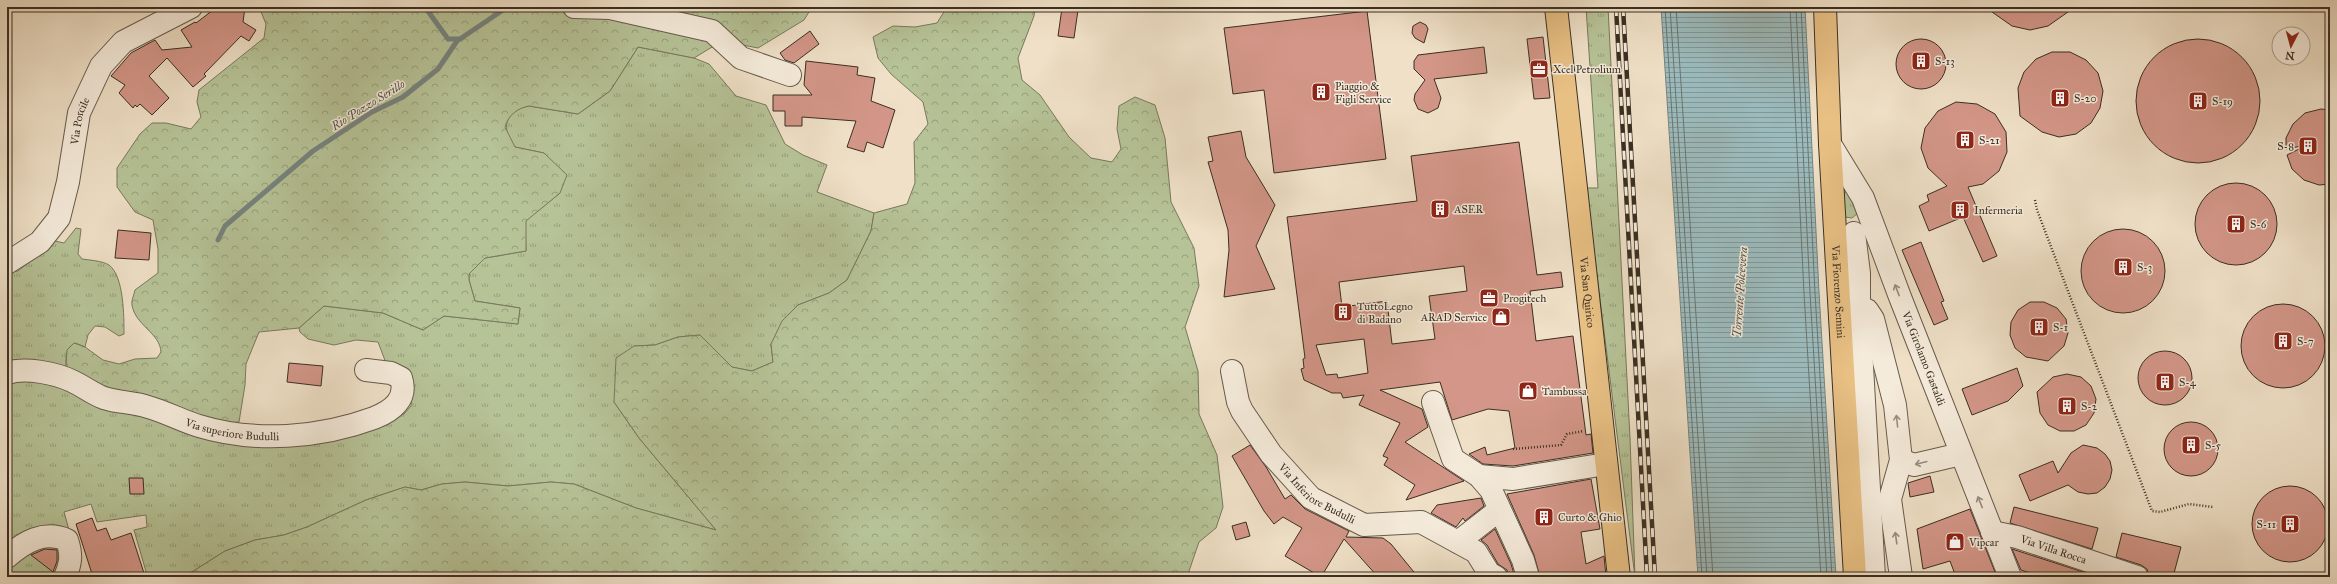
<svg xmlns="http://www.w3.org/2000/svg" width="2337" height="584" font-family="'IM FELL Great Primer',serif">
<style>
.grass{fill:url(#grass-tufts);stroke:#78795d}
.forest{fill:url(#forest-crowns);stroke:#78795d}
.water{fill:url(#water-rules);stroke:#75837f}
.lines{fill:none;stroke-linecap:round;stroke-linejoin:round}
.shore{stroke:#6b7570;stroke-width:1}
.stream{stroke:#75837f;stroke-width:5}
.building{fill:#d39688;stroke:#3a2f23;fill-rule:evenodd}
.minor-casing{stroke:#675b4c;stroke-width:24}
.major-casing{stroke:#3a2f23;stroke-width:24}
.path{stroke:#3a2f23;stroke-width:2.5;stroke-dasharray:1 2;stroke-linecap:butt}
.minor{stroke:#f5ebdb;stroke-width:22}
.major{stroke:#e8c084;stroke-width:22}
.rail-casing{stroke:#3a2f23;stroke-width:4.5}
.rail{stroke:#f5ebdb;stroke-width:3;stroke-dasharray:9;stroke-linecap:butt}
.oneway{stroke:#988d7f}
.labels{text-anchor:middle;stroke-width:3;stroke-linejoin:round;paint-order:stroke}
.poi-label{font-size:11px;fill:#3a2f23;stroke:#f5ebdb;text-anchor:start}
.street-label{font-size:11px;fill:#3a2f23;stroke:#f5ebdb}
.water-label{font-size:12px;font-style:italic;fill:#52524a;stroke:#f5ebdb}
</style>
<defs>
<pattern id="grass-tufts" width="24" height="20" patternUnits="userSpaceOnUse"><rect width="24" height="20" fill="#b6c397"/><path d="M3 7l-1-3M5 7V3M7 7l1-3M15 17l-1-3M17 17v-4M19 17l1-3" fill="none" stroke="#959f7b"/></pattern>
<pattern id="forest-crowns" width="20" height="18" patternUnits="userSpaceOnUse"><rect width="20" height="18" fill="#b6c397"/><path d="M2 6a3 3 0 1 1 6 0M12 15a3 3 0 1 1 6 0" fill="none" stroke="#959f7b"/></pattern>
<pattern id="water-rules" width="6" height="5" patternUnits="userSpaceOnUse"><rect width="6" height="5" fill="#9cbbbd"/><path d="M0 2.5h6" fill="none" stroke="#809899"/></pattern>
</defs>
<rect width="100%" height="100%" fill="#efe0c7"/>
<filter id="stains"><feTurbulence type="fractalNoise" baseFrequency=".005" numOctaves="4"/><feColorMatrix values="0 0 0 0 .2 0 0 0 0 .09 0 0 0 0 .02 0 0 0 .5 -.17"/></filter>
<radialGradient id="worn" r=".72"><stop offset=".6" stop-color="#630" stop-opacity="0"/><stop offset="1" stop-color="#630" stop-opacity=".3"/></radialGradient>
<path class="grass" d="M1586 7H1608L1630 438 1635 577 1586 188H1598Z
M638 47 694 58 709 64 736 96 766 105 785 144 803 155 827 165 817 192 874 213 871 231 847 280 829 293 798 305 771 344 773 362 752 371 731 367 700 335 678 337 655 345 634 346 614 402 639 438 716 530 636 508 574 484 551 482 508 486 465 482 442 484 421 490 405 487 366 500 307 527 284 535 255 540 225 551 184 577H141L147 575 134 530 147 527 146 515 97 522 91 504 64 512 71 537 7 551V380L26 375 195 432 347 435 404 414 411 406 412 395 386 363 378 342 356 340 334 345 308 339 300 332 299 328 324 306 383 313 423 330 444 316 518 324 520 308 475 301 469 280V274L485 258 526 251 525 221 560 193 544 153 515 147C500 129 505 110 529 106L578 114 610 91Z
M1846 192H1848L1858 213 1852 218 1845 217 1843 194Z
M76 228 81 229 78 254 82 259C89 260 103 261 109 265 124 276 124 317 124 334L119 336 105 327 95 326 88 335 85 347 75 343C65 348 66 357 66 367H7V273L18 271 55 241 64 243Z
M58 540 61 577H7V562Z"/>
<path class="forest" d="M7 7H10L8 8 11 38 7 43Z
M259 7H812L804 20 758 48 722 41 694 58 638 47 610 91 578 114 529 106C518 108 508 115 505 127L515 147 544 153 567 175 560 193 526 221V251L485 258 469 274V280L475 301 520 308 518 324 444 316 423 330 383 313 324 306 299 328 259 332 246 364 245 385 239 422 217 424 124 398 66 367 67 350 74 343 85 347 103 360 119 364 135 359 157 358 161 352C160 333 135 325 132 305 131 301 134 295 135 290L158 273V249L153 220 135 212 117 187V168L140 134 152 123H166L191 129 201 117 197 102 199 90 264 38 266 24Z
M947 7H1035L1034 16 1018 58 1022 80 1040 95 1069 137 1091 158 1112 162 1121 149 1117 129 1119 106 1135 97 1155 105 1165 138 1171 202 1194 248 1199 286 1185 327 1198 371 1199 414 1217 455 1223 507 1216 528 1199 542 1187 577H184L225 551 255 540 284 535 307 527 366 500 405 487 421 490 442 484 465 482 508 486 551 482 574 484 636 508 716 530 639 438 614 402 616 358 634 346 655 345 678 337 700 335 732 367 752 371 773 362 771 344 782 321 798 305 829 293 847 280 871 231 874 213 907 204 915 183 914 142 928 124 923 102 891 74 878 58 873 37 893 26 915 27 937 23Z"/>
<path class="water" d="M1661 7H1805L1819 292 1836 577H1698Z"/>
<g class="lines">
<path class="shore" d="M1665 7 1702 577
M1670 7 1707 577
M1676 7 1713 577
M1790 7 1804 293 1821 577
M1796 7 1810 293 1827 577
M1801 7 1815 293 1832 577"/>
<path class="stream" d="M425 7 448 39H459
M218 240 225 226 313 151 372 112 403 97 438 69 457 41 503 10 514 7"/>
</g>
<path class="building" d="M217 7H245L243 22 256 30 249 41 241 36 204 74 206 76 193 87 167 58 149 76 169 98 152 115 140 104 137 107 135 105 133 108 119 93 125 85 111 76 131 53 155 40 162 50 192 47 181 30 195 22 196 23Z
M1985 7H2075L2048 26 2030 30 2012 26Z
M1062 8 1078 10 1074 38 1058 36Z
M1367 11 1386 159 1274 173 1264 90 1233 94 1224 28Z
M1420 22 1426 25 1428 29 1424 43 1415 38 1412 33 1413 26Z
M810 31 819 44 794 63 785 60 780 53Z
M1543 37 1550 98 1534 99 1527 39Z
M1896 64a25 25 0 1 1 50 0a25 25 0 1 1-50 0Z
M2136 101a62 62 0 1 1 124 0a62 62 0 1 1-124 0Z
M1484 47 1487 73 1434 79 1441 98 1438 108 1428 113 1418 109 1414 100 1415 94 1425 80 1414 69V61L1418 55Z
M2052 52H2070L2086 60 2098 73 2103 91 2100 108 2091 123 2076 134 2059 137 2042 132 2020 116 2018 88 2024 72 2036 59Z
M806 61 858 67 857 75 875 78 871 101 895 110 883 148 867 142 864 152 847 147 856 121 802 117V126H785V111H773V95H812L804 85Z
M1956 102 1977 104 1995 114 2006 132 2007 152 1999 171 1983 184 1968 187 1997 256 1983 262 1963 217 1929 231 1919 206 1929 201 1927 195 1947 186 1928 168 1921 148 1925 128 1938 111Z
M2321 109 2330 110V184L2319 185 2304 180 2292 169 2287 155 2307 145 2286 149V138L2293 124 2305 113Z
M1241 131 1246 157 1275 205 1256 246 1275 289 1224 297 1229 250 1228 230 1208 162 1213 161 1208 137Z
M1519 142 1537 275 1561 272 1563 287 1530 291 1536 341 1573 336 1586 435 1591 434 1593 453 1513 466 1483 464 1469 454 1485 447 1487 455 1515 448 1509 411 1488 409 1452 420 1440 382 1380 390 1422 409 1428 427 1405 442 1464 481 1406 500 1415 485 1384 465 1388 458 1383 456 1400 423 1359 405 1364 395 1343 398 1341 393H1332L1304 380 1301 369 1304 368 1303 359 1305 358 1287 217 1417 201 1411 156ZM1464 266 1467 291 1429 296 1435 339 1392 344 1387 301 1342 307 1339 282ZM1364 339 1368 373 1338 378 1337 374 1326 375 1316 345Z
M2195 224a41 41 0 1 1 82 0a41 41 0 1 1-82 0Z
M2081 271a42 42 0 1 1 84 0a42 42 0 1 1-84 0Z
M118 230 151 233 149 260 115 258Z
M1921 242 1944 301 1941 302 1948 319 1934 325 1902 250Z
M2030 302H2044L2057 308 2066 319 2068 333 2064 346 2048 361 2026 357 2015 348 2010 335 2011 322 2018 310Z
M2241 346a42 42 0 1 1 84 0a42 42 0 1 1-84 0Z
M2138 378a27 27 0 1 1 54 0a27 27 0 1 1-54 0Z
M289 363 323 366 321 386 287 382Z
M2017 368 2023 386 2008 401 1972 415 1962 389Z
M2067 374 2081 377 2091 386 2096 399 2094 413 2086 425 2074 431H2060L2048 425 2040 413 2037 392 2053 377Z
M2164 449a27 27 0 1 1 54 0a27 27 0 1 1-54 0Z
M1250 445 1266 467 1285 499 1291 495 1305 509 1349 531 1346 537 1383 538 1391 544 1418 577H1378L1344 539 1321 577 1285 556 1302 528 1283 517 1274 524 1264 511 1232 456Z
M2083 445 2097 448 2105 454 2110 461 2112 470 2110 479 2105 487 2097 493 2088 494 2078 492 2068 485 2030 501 2019 475 2053 461 2058 473 2071 453Z
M1930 476 1934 492 1910 497 1908 483Z
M129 478H143L144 494H130Z
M1591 479 1600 529 1581 532 1586 564 1604 556 1606 577H1540L1534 555 1507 494Z
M2252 524a38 38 0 1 1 76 0a38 38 0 1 1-76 0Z
M1481 498 1484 506 1465 521 1463 518 1456 527 1431 513 1437 505Z
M2014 507 2098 528 2092 549 2010 523Z
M1970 509 1997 577H1956L1950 561 1923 569 1917 529Z
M92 518 97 531 106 528 111 540 131 533 144 573 131 577H93L76 524Z
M1246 522 1250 536 1236 540 1232 526Z
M1495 529 1511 564 1515 577H1508L1507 570 1498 564 1487 545 1481 540Z
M2122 533 2181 547 2173 577H2149L2147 569 2141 565 2116 557Z
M45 549 57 550V561L53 572 31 555Z
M2012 549 2086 573 2085 577H2043L2021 570Z"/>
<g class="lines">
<defs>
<g id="minor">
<path d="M574 7 610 8 712 31 741 58 790 75"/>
<path id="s1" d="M1830 144 1863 198 1900 297 2010 577"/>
<path d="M1854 233 1859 273V313L1874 577"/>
<path id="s2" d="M7 263 40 242 59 218 68 182 79 113 101 66 123 42 191 7"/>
<path d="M1862 312 1867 310 1873 319 1895 405 1901 460 1890 499 1901 577"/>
<path id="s3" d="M1232 371 1238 402 1242 411 1271 454 1311 498 1364 525 1421 522 1476 552 1489 573 1496 577"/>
<path id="s4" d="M7 373C25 367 55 373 72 381 83 386 93 394 104 398 119 403 134 402 148 407 166 412 182 421 199 426 255 443 320 438 374 418 392 411 408 399 401 378L391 373 366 370"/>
<path d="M1433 402 1453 459 1479 476 1491 490 1523 560 1528 577"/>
<path d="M1901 460 1914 465 1961 454"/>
<path d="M1479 476 1513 479 1606 464"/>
<path id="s5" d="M1992 532 2017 537 2137 577"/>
<path d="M1458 542 1499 510"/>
<path d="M7 557C24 542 44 530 67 540 72 555 71 563 65 577"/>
</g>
<g id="major">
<path id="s6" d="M1556 7 1619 577"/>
<path id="s7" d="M1825 7 1830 144 1855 577"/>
</g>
</defs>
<use href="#minor" class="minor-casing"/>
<use href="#major" class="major-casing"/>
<path class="path" d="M2035 200 2037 210 2152 511 2160 512 2189 504 2213 507
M1513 449 1561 445 1567 434 1584 431"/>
<use href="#minor" class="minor"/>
<use href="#major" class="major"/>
<defs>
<path id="rail" d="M1616 7 1647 577
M1623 7 1655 577"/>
</defs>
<use href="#rail" class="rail-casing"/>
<use href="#rail" class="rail"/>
</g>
<defs><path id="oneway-shaft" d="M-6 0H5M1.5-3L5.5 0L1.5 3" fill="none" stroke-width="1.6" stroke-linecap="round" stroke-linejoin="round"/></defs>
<g class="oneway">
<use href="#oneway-shaft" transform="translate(1897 290) rotate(-111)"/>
<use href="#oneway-shaft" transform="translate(1897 421) rotate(-96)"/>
<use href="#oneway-shaft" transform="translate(1921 463) rotate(166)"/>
<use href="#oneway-shaft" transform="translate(1980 502) rotate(-112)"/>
<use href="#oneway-shaft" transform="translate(1896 538) rotate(-98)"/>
</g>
<defs>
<symbol id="building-square" viewBox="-11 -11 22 22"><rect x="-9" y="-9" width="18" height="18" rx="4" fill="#8f2418" stroke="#f5ebdb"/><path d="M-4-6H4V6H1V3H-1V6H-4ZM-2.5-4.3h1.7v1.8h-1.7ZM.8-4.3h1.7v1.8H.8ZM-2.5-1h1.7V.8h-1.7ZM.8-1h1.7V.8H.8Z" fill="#fff"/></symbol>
<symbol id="office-square" viewBox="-11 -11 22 22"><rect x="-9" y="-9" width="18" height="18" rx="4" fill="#8f2418" stroke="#f5ebdb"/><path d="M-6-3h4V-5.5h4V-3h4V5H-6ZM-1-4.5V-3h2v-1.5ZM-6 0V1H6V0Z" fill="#fff"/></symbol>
<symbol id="shop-square" viewBox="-11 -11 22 22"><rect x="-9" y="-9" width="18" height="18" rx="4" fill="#8f2418" stroke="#f5ebdb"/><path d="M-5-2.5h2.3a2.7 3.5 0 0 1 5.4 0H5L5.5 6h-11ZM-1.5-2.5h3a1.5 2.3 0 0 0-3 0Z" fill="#fff"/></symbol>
</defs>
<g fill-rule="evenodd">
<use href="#building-square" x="1910" y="50" width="22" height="22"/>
<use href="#office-square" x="1528" y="58" width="22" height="22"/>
<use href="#building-square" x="1310" y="81" width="22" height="22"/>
<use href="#building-square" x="2049" y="87" width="22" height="22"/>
<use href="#building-square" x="2187" y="90" width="22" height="22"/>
<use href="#building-square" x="1954" y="129" width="22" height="22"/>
<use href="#building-square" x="2297" y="135" width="22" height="22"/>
<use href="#building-square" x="1429" y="198" width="22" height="22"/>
<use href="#building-square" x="1949" y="199" width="22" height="22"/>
<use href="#building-square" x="2225" y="213" width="22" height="22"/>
<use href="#building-square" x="2112" y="256" width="22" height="22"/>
<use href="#office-square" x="1478" y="287" width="22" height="22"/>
<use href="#building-square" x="1332" y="301" width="22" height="22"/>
<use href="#shop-square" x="1490" y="306" width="22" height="22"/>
<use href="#building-square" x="2028" y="316" width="22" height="22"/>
<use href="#building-square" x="2272" y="330" width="22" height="22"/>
<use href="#building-square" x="2154" y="371" width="22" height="22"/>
<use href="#shop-square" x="1517" y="380" width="22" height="22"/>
<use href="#building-square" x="2056" y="395" width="22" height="22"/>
<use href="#building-square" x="2180" y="434" width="22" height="22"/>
<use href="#building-square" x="1533" y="506" width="22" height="22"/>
<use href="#building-square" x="2279" y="513" width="22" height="22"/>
<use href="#shop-square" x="1944" y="531" width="22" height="22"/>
</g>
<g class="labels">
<g class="poi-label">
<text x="1935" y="65">S-13</text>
<text x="1553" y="73">Xcel Petrolium</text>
<text x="1335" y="90">Piaggio &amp;<tspan x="1335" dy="13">Figli Service</tspan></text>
<text x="2074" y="102">S-20</text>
<text x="2212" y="105">S-19</text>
<text x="1979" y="144">S-21</text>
<text x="2294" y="150" text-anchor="end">S-8</text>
<text x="1454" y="213">ASER</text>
<text x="1974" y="214">Infermeria</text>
<text x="2250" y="228">S-6</text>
<text x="2137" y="271">S-3</text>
<text x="1503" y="302">Progitech</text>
<text x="1357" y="310">TuttoLegno<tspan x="1357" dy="13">di Badano</tspan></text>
<text x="1487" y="321" text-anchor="end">ARAD Service</text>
<text x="2053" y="331">S-1</text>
<text x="2297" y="345">S-7</text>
<text x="2179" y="386">S-4</text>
<text x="1542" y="395">Tambussa</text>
<text x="2081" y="410">S-2</text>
<text x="2205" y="449">S-5</text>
<text x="1558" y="521">Curto &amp; Ghio</text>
<text x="2276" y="528" text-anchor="end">S-11</text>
<text x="1969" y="546">Vipcar</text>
</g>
<g class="street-label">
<text dy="4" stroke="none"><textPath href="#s2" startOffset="169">Via Porcile</textPath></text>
<text dy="4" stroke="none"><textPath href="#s6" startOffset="287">Via San Quirico</textPath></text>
<text dy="4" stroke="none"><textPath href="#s7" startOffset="285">Via Fiorenzo Semini</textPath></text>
<text dy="4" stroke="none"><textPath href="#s1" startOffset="235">Via Girolamo Gastaldi</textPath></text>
<text dy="4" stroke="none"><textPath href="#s4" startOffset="236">Via superiore Budulli</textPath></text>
<text dy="4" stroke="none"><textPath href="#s3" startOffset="155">Via Inferiore Budulli</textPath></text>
<text dy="4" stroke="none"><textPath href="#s5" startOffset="64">Via Villa Rocca</textPath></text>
</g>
<g class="water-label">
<text transform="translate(368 105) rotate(-32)" y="4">Rio Pozzo Serillo</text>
<text transform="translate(1740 292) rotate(-86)" y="4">Torrente Polcevera</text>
</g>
</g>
<rect width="2337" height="584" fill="none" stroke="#efe0c7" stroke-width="24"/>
<rect x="8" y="8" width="2321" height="568" fill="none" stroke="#3a2f23" stroke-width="2"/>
<rect x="12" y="12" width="2313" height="560" fill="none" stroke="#3a2f23"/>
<g transform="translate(2291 46) rotate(186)"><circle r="19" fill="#f5ebdb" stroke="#aaa091"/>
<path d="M0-3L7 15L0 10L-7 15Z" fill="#8f2418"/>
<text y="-6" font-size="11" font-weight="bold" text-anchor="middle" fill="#3a2f23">N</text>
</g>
<rect width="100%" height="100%" filter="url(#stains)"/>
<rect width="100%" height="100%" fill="url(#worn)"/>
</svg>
